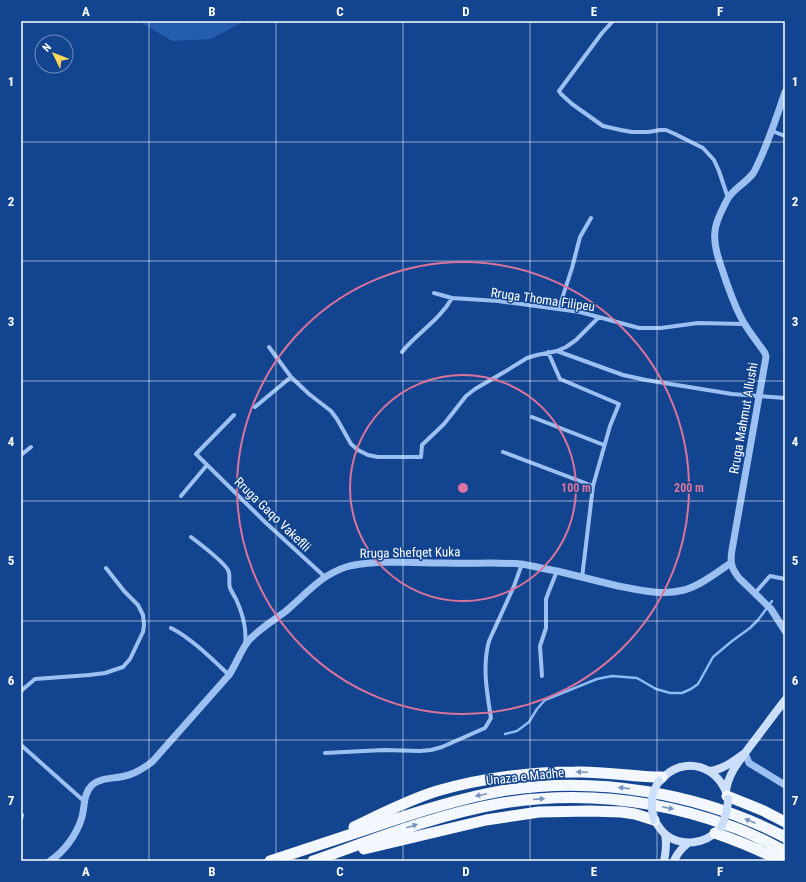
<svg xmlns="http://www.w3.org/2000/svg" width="806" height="882" font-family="'Roboto Condensed',sans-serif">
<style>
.green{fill:#245dae}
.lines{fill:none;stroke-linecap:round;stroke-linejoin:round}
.stream{stroke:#8dbaf5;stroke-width:2.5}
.minor{stroke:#9cc0f2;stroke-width:4}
.tertiary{stroke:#9cc0f2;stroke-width:7}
.secondary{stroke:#cbdefc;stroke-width:8}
.trunk{stroke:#f3f7ff;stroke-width:11}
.secondary-bridge{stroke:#cbdefc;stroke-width:8}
.oneway{fill:#7795c1}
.grid{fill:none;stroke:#fff;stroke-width:1;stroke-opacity:0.55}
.ring{fill:none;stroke:#da749d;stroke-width:2}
.labels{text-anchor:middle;stroke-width:3;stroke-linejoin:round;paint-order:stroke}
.street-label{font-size:13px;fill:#fff;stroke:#12448f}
.centre{fill:#da749d;stroke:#12448f;stroke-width:2}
.ring-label{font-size:12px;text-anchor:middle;font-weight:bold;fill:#da749d;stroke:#12448f;stroke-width:3;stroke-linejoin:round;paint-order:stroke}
.neatline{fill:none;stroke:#fff;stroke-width:1.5}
.grid-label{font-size:13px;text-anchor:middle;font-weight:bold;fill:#fff}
</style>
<rect width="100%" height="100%" fill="#12448f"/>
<path class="green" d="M139 21H245L211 39 172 41Z"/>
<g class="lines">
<path class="stream" d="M505 734 517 731 529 722 537 709 545 700 597 679 612 676 637 678 656 689 670 693H682L691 689 698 684 713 657 732 641 750 628 758 620 772 601"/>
<path class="minor" d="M613 21 602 33 559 91 561 94 572 104 603 126 621 130 632 132H648L660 130H666L675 134 703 148 714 160 719 171 728 198
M772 131 785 136
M434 293 452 298 498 301 580 312 639 328H661L698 323 744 324
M559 308 572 268 580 237 591 218
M557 351 623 375 646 380 732 394 785 398
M402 352C417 333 440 320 452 298
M548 352 560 379 619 404 610 426 593 486 582 578
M291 377 309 394 331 411 337 419 351 444 358 450 368 455 378 457H421L422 445 444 424 466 396 475 389 506 371 527 358 537 355 557 351 566 347 576 340 599 317
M255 407 291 377 269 347
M234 415 196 454 265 522 325 577
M532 417 604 445
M503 452 593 486
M21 455 31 447
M181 496 207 465
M191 537C200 544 223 561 228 570 231 575 228 582 230 588 232 592 234 596 236 599 243 614 247 628 245 644
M755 593 770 576 785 579
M171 628C191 638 212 659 229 675
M542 676 540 646 546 628V599L549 591 557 571
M21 691 35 679 89 675 105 673 123 667 130 659 143 632 144 625 143 615 138 605 124 591 106 568
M21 745 85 802
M325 753 384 750 420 751 431 750 442 747 485 728 491 718C487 693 482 666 489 641L514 586 522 564
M21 815H22L21 819"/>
<path class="tertiary" d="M785 92C776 119 767 147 754 172 747 183 733 188 727 200 722 210 716 220 715 231 713 248 721 265 726 281 731 295 736 310 744 323 750 333 758 343 765 353L766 357 732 550C730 562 731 568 739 578L771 609 785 631
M745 753 749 763 785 785
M50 861C65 851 77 834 82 817 85 806 83 794 92 785 101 777 114 779 125 776 135 774 144 768 152 762L229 675C237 663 241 649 250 639 261 628 274 620 286 611 306 594 321 575 346 567 359 563 372 563 385 562 405 562 425 563 446 563 471 564 496 562 521 564 533 566 545 569 557 571 577 576 598 581 618 586 640 590 662 596 684 590 700 586 717 572 731 563"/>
<path class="secondary" d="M745 753 785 700
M709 771C723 770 733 761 745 753 736 765 728 776 726 791
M660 781C683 753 721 766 728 799
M654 820C658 825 661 831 666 835 682 847 705 844 718 830
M664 861C666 852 667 844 665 834
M674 861C677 853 682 848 688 843"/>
<path class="trunk" d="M727 796 764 811 785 822
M354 827C381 814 408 800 437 791 482 778 528 772 575 772 604 771 633 777 662 777
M715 833C738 841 760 850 781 861
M364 849 486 820 539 812 590 811 621 812 635 814 654 820
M270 861C303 850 337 839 370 828 413 813 456 799 501 791 595 775 700 793 785 837
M313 861C375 839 438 814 503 803 580 791 658 800 730 826 749 832 767 842 785 851"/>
<path class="secondary-bridge" d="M654 820C650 805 651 794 659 781
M721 827C726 817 728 810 728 799"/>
</g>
<defs><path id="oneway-solid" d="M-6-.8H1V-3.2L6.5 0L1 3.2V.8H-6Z"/></defs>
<g class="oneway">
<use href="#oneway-solid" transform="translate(582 772) rotate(-178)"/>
<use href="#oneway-solid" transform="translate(624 788) rotate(-173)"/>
<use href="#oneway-solid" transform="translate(481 795) rotate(168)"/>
<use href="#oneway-solid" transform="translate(539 799) rotate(-5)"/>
<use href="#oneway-solid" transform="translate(668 808) rotate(12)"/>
<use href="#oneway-solid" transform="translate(750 821) rotate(-157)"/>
<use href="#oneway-solid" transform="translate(412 826) rotate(-18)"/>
</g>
<path class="grid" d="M149 21V861M276 21V861M403 21V861M530 21V861M657 21V861M21 142H785M21 261H785M21 381H785M21 501H785M21 621H785M21 740H785"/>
<g class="ring">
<circle cx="463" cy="488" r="113"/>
<circle cx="463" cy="488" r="226"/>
</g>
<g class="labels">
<g class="street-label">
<text transform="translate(543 299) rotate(8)" y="5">Rruga Thoma Filipeu</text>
<text transform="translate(743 418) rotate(-80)" y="5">Rruga Mahmut Allushi</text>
<text transform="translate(273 514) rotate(44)" y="5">Rruga Gaqo Vakeflli</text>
<text transform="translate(410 552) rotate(-1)" y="5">Rruga Shefqet Kuka</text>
<text transform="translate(525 776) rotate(-6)" y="5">Unaza e Madhe</text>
</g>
</g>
<circle cx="463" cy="488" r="6" class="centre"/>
<g class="ring-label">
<text x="576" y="492">100 m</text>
<text x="689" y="492">200 m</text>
</g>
<rect width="806" height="882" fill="none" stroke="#12448f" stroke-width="44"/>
<g transform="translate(54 54) rotate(313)"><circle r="19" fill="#12448f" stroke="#718fbc"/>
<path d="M0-3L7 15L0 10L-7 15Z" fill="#ffd65d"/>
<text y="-6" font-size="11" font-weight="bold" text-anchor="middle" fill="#ffffff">N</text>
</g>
<rect x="22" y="22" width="762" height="838" class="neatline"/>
<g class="grid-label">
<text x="86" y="16">A</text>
<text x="212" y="16">B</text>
<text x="340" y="16">C</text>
<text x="466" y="16">D</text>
<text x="594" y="16">E</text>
<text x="720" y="16">F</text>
<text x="11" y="86">1</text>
<text x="795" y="86">1</text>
<text x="11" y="206">2</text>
<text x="795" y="206">2</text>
<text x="11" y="326">3</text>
<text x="795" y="326">3</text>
<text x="11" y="446">4</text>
<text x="795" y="446">4</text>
<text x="11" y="565">5</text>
<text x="795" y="565">5</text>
<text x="11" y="685">6</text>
<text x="795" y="685">6</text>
<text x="11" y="805">7</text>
<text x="795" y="805">7</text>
<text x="86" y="876">A</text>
<text x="212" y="876">B</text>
<text x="340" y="876">C</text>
<text x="466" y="876">D</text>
<text x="594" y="876">E</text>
<text x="720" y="876">F</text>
</g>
</svg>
